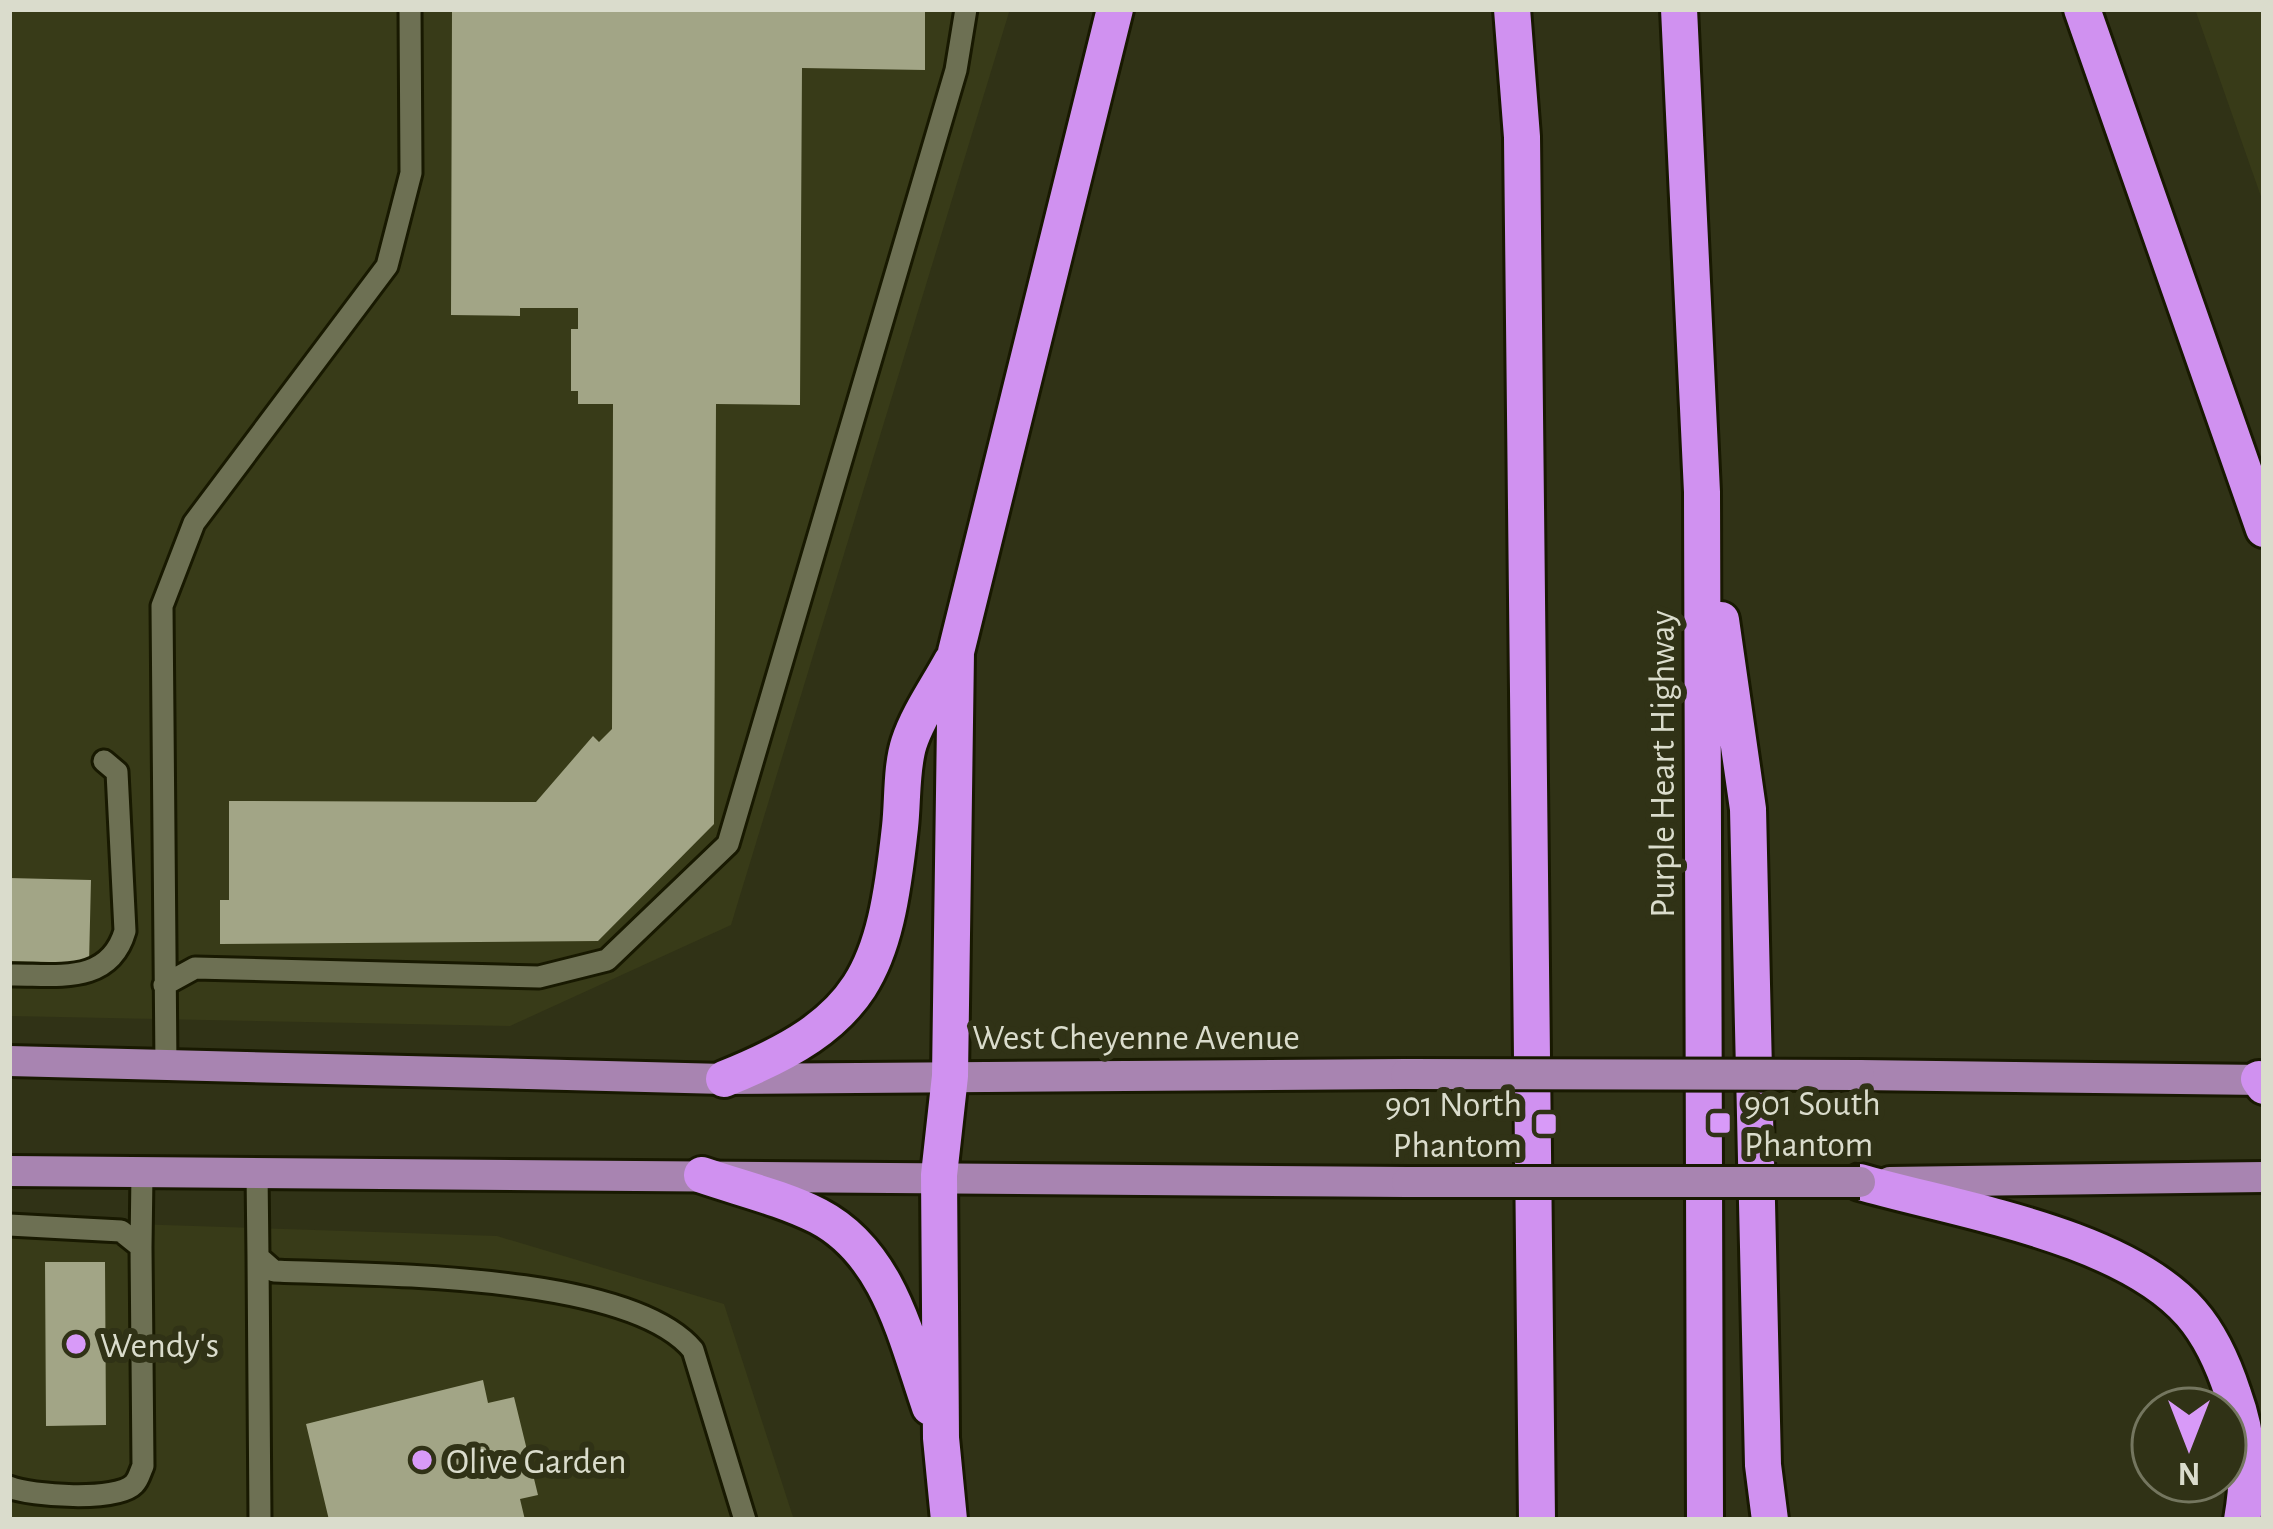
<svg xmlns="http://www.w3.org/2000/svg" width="2273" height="1529" font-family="'Alegreya Sans',sans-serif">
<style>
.built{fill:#383b18}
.building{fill:#a2a586}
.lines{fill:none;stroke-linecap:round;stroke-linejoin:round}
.lane-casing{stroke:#181901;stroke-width:27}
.primary-casing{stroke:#181901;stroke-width:36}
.highway-casing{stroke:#181901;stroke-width:42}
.lane{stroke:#6d7053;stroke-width:21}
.primary{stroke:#a884b1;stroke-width:30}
.highway{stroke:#d091f0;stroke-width:36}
.primary-bridge-casing{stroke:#181901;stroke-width:36;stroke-linecap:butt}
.primary-bridge{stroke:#a884b1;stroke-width:30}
.poi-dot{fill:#d89af8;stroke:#303216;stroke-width:4.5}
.labels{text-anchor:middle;stroke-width:12;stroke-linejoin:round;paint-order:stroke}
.street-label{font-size:36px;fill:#dadccc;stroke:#303216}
.poi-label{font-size:36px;fill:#dadccc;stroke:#303216;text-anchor:start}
</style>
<rect width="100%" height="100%" fill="#303216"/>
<path class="built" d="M9 9H1010L731 925 510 1026 9 1016Z
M2195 9H2264V205Z
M9 1220 497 1236 724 1304 794 1520H9Z"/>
<path class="building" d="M452 9H925V70L802 68 800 405 716 404 714 824 598 941 220 944V900H229V801L536 802 593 736 599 742 612 729 613 404H578V391H571V329H578V308H520V316L451 315Z
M9 878 91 880 89 963 9 961Z
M45 1262H105L106 1425 46 1426Z
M483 1380 488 1403 514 1397 538 1495 520 1499 525 1520H329L306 1424Z"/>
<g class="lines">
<defs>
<path id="lane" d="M9 975C56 974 109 986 125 931L117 772 104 761
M164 985 195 968 539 977 607 960 728 844 956 70 966 9
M166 1067 162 606 194 523 387 266 411 173 410 9
M257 1172 258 1257 274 1271C373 1275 629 1273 693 1350L745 1520
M9 1225 121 1231 141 1247 143 1466C140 1472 139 1479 134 1484 117 1502 31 1496 9 1487
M141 1247 142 1173
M258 1257 260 1520"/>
<path id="primary" d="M9 1061 724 1079 1406 1074
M1859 1075 2264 1080
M9 1171 1407 1182
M1890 1182 2264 1177"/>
<path id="highway" d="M1512 9 1522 137 1537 1520
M1679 9 1702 492 1705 1520
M2082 9 2264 529
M1721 620 1748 809 1763 1465 1770 1520
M724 1079C866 1022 884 973 900 827 903 800 901 768 909 743 918 715 938 687 952 661
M2259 1079 2264 1086
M702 1175C740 1188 782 1198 818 1216 889 1253 906 1338 930 1407
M1860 1182C1958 1210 2123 1235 2191 1313 2211 1336 2224 1366 2233 1394 2249 1438 2250 1474 2242 1520
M949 1520 941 1438 939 1175 950 1076 956 652 1115 9"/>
</defs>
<use href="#lane" class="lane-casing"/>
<use href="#primary" class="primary-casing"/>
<use href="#highway" class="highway-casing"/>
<use href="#lane" class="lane"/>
<use href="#primary" class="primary"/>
<use href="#highway" class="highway"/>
<defs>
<path id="primary-bridge" d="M1406 1074 1859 1075
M1407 1182H1860"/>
</defs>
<use href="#primary-bridge" class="primary-bridge-casing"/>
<use href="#primary-bridge" class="primary-bridge"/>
</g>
<g class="poi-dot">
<rect x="1708" y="1111" width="24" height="24" rx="6"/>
<rect x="1534" y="1112" width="24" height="24" rx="6"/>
<circle cx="76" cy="1344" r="12"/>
<circle cx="422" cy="1460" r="12"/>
</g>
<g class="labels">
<g class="street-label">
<text transform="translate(1661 764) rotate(-90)" y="13">Purple Heart Highway</text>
<text x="1136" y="1049">West Cheyenne Avenue</text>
</g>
<g class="poi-label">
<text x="1744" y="1115">901 South<tspan x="1744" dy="41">Phantom</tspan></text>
<text x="1522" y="1116" text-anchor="end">901 North<tspan x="1522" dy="41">Phantom</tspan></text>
<text x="100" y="1357">Wendy's</text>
<text x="446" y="1473">Olive Garden</text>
</g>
</g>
<rect width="2273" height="1529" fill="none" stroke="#dadccc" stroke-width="24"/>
<g transform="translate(2189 1445) rotate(180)"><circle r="57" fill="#303216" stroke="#74765f" stroke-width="3"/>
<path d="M0-9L21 45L0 30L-21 45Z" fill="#d89af8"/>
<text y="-18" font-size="33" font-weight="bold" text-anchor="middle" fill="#dadccc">N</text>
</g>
</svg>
